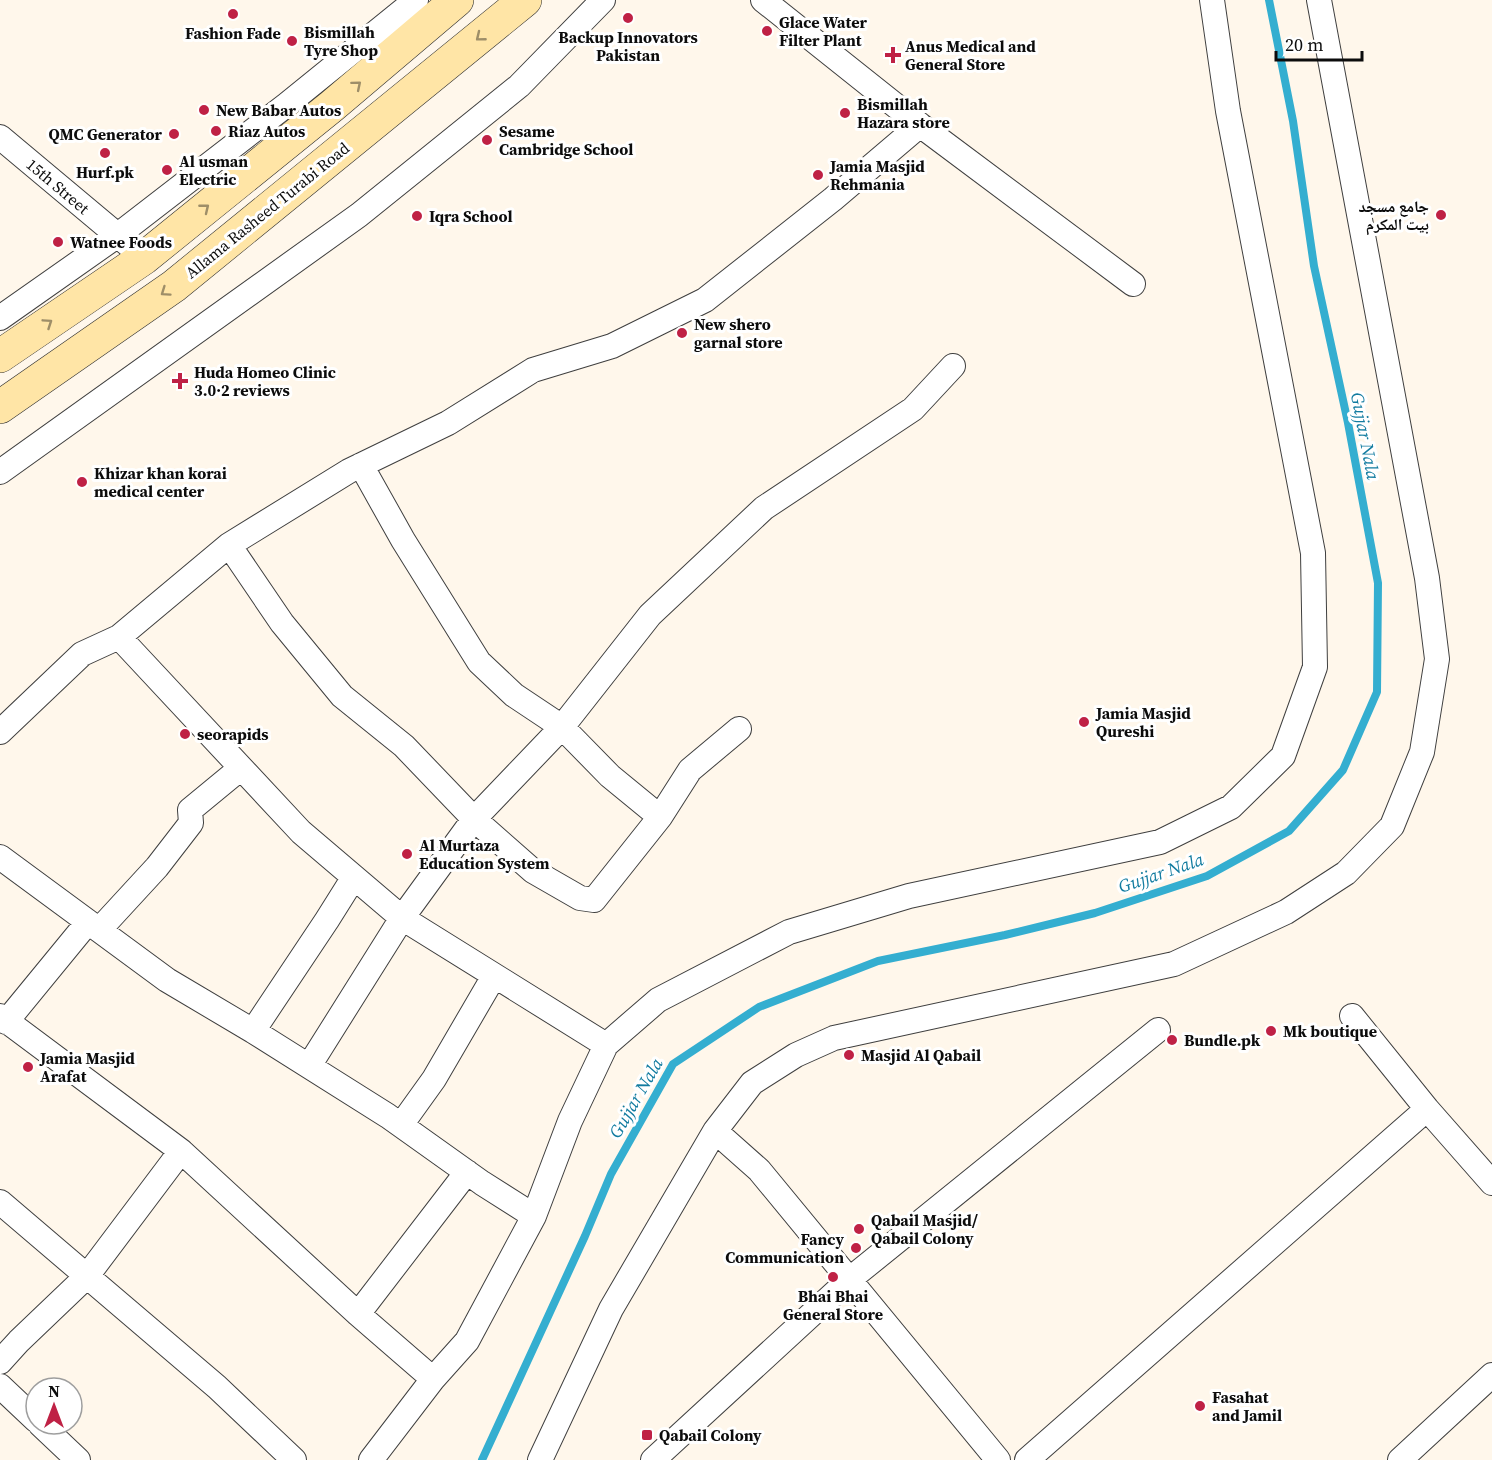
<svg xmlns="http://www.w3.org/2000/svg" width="1492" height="1460" font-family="'Source Serif 4','Noto Naskh Arabic',serif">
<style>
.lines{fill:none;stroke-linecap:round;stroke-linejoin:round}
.stream{stroke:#34aed0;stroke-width:8}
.minor-casing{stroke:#3f3f3f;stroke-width:26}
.secondary-casing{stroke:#2e2e2e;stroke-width:34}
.minor{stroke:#fff;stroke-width:24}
.secondary{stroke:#ffe5a6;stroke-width:33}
.oneway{stroke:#9e8e68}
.poi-dot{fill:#bf2145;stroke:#fff;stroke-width:2}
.labels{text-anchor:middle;stroke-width:6;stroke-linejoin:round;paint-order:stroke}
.poi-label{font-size:16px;font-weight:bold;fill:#0c0c0c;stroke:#fff;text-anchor:start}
.street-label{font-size:16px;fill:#0c0c0c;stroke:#fff}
.water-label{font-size:18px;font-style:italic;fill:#137ca0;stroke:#fff}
</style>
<rect width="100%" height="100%" fill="#fff7eb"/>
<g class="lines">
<path class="stream" d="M482 1460 585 1236 611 1174 673 1064 759 1007 878 961 1005 935 1095 913 1207 876 1289 831 1343 770 1377 692 1378 583 1348 423 1314 266 1293 121 1269 0"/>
<defs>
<path id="minor" d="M763 0 920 125 1133 284
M0 137 129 245
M0 318 118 235 285 106 416 0
M361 465 403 540 479 662 514 695 562 727 610 776 660 817
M0 472 359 215 519 86 603 0
M229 545 282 623 342 696 404 746 474 819 533 871 580 898 594 900 660 817 690 770 739 729
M119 637 301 832 402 918 606 1045
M0 732 82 654 119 637 229 545 349 471 448 423 533 370 612 346 705 300 833 199 920 125
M0 857 167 980 253 1031 388 1116 482 1183 534 1216
M99 930 157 867 191 823 190 810 241 768
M0 1016 181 1151 358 1314 433 1379
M1352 1016 1427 1109 1492 1183
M6 1022 88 922
M253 1031 327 920 354 877
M309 1066 402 918 474 819 562 727 650 615 764 508 913 409 953 366
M401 1125 434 1079 494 976
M715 1131 759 1170 998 1460
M0 1202 217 1387 294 1460
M358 1314 467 1172
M0 1362 19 1341 87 1276 181 1151
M0 1386 36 1420
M40 1424 78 1460
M371 1460 433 1379 467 1341 534 1216 570 1121 606 1045 658 1000 789 932 909 896 1160 842 1231 807 1283 756 1315 667 1313 553 1228 111 1212 0
M540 1460 611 1309 715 1131 752 1083 796 1055 834 1038 1174 964 1286 912 1346 873 1392 826 1422 752 1437 659 1427 578 1319 0
M653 1460 850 1279 1158 1030
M1027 1460 1427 1109
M1400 1460 1492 1375"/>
<path id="secondary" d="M0 356 144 258 332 106 457 0
M0 407 174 286 525 0"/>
</defs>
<use href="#minor" class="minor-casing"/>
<use href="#secondary" class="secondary-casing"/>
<use href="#minor" class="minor"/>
<use href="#secondary" class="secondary"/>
</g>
<defs><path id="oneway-chevron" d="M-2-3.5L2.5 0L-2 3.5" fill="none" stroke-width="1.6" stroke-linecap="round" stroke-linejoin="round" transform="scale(1.5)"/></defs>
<g class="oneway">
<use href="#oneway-chevron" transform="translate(480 37) rotate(141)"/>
<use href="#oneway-chevron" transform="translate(357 85) rotate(-40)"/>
<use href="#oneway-chevron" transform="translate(205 208) rotate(-39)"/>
<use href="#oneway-chevron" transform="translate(165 292) rotate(145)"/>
<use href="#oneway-chevron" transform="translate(48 323) rotate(-34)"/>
</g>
<g class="poi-dot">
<circle cx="233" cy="14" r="6"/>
<circle cx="628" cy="18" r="6"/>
<circle cx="767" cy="31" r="6"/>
<circle cx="292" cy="41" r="6"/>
<path d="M890 46h6v6h6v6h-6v6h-6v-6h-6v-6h6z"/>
<circle cx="204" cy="110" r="6"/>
<circle cx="845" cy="113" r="6"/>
<circle cx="216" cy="131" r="6"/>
<circle cx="174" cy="134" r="6"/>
<circle cx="487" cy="140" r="6"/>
<circle cx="105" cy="153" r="6"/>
<circle cx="167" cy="170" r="6"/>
<circle cx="818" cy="175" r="6"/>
<circle cx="1441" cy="215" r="6"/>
<circle cx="417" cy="216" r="6"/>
<circle cx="58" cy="242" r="6"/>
<circle cx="682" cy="333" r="6"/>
<path d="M177 372h6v6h6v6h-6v6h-6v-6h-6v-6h6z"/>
<circle cx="82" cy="482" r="6"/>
<circle cx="1084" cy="722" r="6"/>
<circle cx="185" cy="734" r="6"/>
<circle cx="407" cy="854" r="6"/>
<circle cx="1271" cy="1031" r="6"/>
<circle cx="1172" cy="1040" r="6"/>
<circle cx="849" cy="1055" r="6"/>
<circle cx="28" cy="1067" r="6"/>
<circle cx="859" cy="1229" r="6"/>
<circle cx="856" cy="1248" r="6"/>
<circle cx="833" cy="1277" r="6"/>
<circle cx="1200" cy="1406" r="6"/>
<rect x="641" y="1429" width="12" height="12" rx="3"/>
</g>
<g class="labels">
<g class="poi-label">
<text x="779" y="28">Glace Water<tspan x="779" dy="18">Filter Plant</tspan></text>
<text x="304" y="38">Bismillah<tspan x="304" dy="18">Tyre Shop</tspan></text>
<text x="233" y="39" text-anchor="middle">Fashion Fade</text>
<text x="628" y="43" text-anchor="middle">Backup Innovators<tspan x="628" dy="18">Pakistan</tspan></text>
<text x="905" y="52">Anus Medical and<tspan x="905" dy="18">General Store</tspan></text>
<text x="857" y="110">Bismillah<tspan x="857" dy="18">Hazara store</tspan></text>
<text x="216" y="116">New Babar Autos</text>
<text x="228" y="137">Riaz Autos</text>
<text x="499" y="137">Sesame<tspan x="499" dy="18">Cambridge School</tspan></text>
<text x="162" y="140" text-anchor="end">QMC Generator</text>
<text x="179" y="167">Al usman<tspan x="179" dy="18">Electric</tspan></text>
<text x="830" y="172">Jamia Masjid<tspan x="830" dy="18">Rehmania</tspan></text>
<text x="105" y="178" text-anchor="middle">Hurf.pk</text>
<text x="1429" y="212" text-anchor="end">جامع مسجد<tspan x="1429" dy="18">بیت المکرم</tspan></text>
<text x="429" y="222">Iqra School</text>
<text x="70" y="248">Watnee Foods</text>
<text x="694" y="330">New shero<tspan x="694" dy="18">garnal store</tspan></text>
<text x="194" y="378">Huda Homeo Clinic<tspan x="194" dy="18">3.0·2 reviews</tspan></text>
<text x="94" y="479">Khizar khan korai<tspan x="94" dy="18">medical center</tspan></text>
<text x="1096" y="719">Jamia Masjid<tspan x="1096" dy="18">Qureshi</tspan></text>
<text x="197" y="740">seorapids</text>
<text x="419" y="851">Al Murtaza<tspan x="419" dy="18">Education System</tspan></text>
<text x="1283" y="1037">Mk boutique</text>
<text x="1184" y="1046">Bundle.pk</text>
<text x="861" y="1061">Masjid Al Qabail</text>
<text x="40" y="1064">Jamia Masjid<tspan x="40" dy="18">Arafat</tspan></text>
<text x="871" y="1226">Qabail Masjid/<tspan x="871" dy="18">Qabail Colony</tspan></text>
<text x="844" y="1245" text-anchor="end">Fancy<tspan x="844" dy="18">Communication</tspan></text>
<text x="833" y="1302" text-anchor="middle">Bhai Bhai<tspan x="833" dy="18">General Store</tspan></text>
<text x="1212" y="1403">Fasahat<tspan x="1212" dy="18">and Jamil</tspan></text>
<text x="659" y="1441">Qabail Colony</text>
</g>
<g class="street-label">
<text transform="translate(58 186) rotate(40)" y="6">15th Street</text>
<text transform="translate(267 210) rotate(-39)" y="6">Allama Rasheed Turabi Road</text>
</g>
<g class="water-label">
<text transform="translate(1365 436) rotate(79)" y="6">Gujjar Nala</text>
<text transform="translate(1161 873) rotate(-19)" y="6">Gujjar Nala</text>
<text transform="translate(636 1098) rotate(-60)" y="6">Gujjar Nala</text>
</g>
</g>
<g transform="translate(54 1406)"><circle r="28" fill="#ffffff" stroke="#9e9e9e" stroke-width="1.5"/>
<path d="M0-4.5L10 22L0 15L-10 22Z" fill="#bf2145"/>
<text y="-9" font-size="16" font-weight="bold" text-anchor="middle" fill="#0c0c0c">N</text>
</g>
<path d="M1276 51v9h86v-9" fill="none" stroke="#0c0c0c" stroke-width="3"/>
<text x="1285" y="51" font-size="18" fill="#0c0c0c" stroke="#ffffff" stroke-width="4.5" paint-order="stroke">20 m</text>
</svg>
